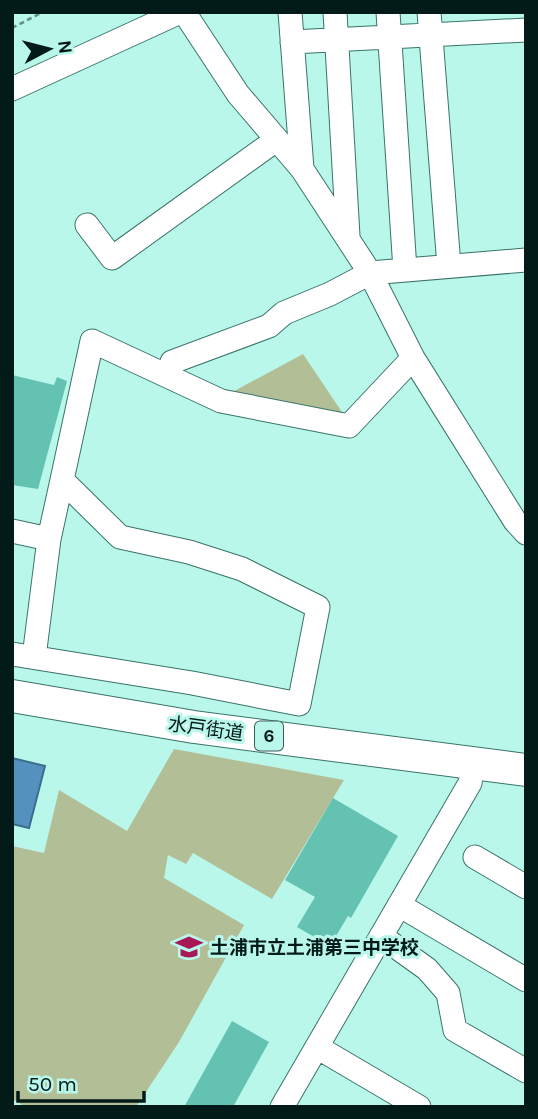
<svg xmlns="http://www.w3.org/2000/svg" width="538" height="1119" font-family="Karla,'Noto Sans JP',sans-serif">
<style>
.green{fill:#b2bf96}
.water{fill:#5591be;stroke:#3c6e8c;stroke-width:2}
.building{fill:#64c2b3}
.lines{fill:none;stroke-linecap:round;stroke-linejoin:round}
.minor-casing{stroke:#39736a;stroke-width:25}
.highway-casing{stroke:#39736a;stroke-width:34}
.path{stroke:#638e86;stroke-width:2.5;stroke-dasharray:5 3.5;stroke-linecap:butt}
.minor{stroke:#fff;stroke-width:23}
.highway{stroke:#fff;stroke-width:32}
.labels{text-anchor:middle;stroke-width:6;stroke-linejoin:round;paint-order:stroke}
.shield{fill:#baf7eb;stroke:#3a5d57;stroke-width:2}
.shield-label{font-size:18px;font-weight:bold;fill:#031b18}
.street-label{font-size:19px;fill:#031b18;stroke:#baf7eb}
.poi-label{font-size:19px;font-weight:bold;fill:#031b18;stroke:#baf7eb;text-anchor:start}
</style>
<rect width="100%" height="100%" fill="#baf7eb"/>
<path class="green" d="M303 354 346 418 225 396Z
M174 749 344 780 272 899 193 853 186 864 168 855 164 878 244 925 179 1042 136 1107H26L12 1099V846L44 853 59 790 127 831Z"/>
<path class="water" d="M12 758 45 766 29 828 12 824Z"/>
<path class="building" d="M12 375 54 385 57 377 67 381 38 489 12 485Z
M333 798 398 836 351 918 348 916 330 946 297 927 315 897 285 880Z
M232 1021 269 1042 233 1107H184Z"/>
<g class="lines">
<defs>
<path id="minor" d="M184 12 238 94 302 169 370 273 413 358 515 521 526 533
M290 12 302 169
M335 12 348 236
M388 12 405 270
M429 12 449 266
M292 42 526 30
M12 89 180 12
M87 225 112 258 276 140
M172 362 269 326 284 313 330 294 370 273 526 260
M62 480 92 341 221 401 349 426 413 358
M12 531 49 539
M12 654 192 683 299 704 318 607 242 569 189 552 120 537 62 480 49 539 34 657
M475 857 526 887
M399 905 526 980
M381 936 427 969 448 993 455 1030 526 1071
M317 1047 419 1107
M282 1107 470 783 474 762"/>
<path id="highway" d="M12 696 194 727 526 770"/>
</defs>
<use href="#minor" class="minor-casing"/>
<use href="#highway" class="highway-casing"/>
<path class="path" d="M12 28 43 12"/>
<use href="#minor" class="minor"/>
<use href="#highway" class="highway"/>
</g>
<defs>
<symbol id="school-bare" viewBox="-9 -9 18 18"><path d="M0-5L7-2L0 1L-7-2ZM-4 1L0 2.5L4 1V4Q0 6-4 4Z" fill="#a81856" stroke="#baf7eb" stroke-width="2.5" paint-order="stroke"/></symbol>
</defs>
<g fill-rule="evenodd">
<use href="#school-bare" x="170" y="928" width="38" height="38"/>
</g>
<g class="labels">
<rect class="shield" x="255" y="721.5" width="28" height="29" rx="5"/>
<g class="shield-label">
<text x="269" y="742">6</text>
</g>
<g class="street-label">
<text transform="translate(206 728) rotate(8)" y="7">水戸街道</text>
</g>
<g class="poi-label">
<text x="210" y="954">土浦市立土浦第三中学校</text>
</g>
</g>
<rect width="538" height="1119" fill="none" stroke="#031b18" stroke-width="28"/>
<g transform="translate(49 49) rotate(83)" stroke="#baf7eb" stroke-width="5" paint-order="stroke">
<path d="M0-5L12 26L0 18L-12 26Z" fill="#031b18"/>
<text y="-10" font-size="19" font-weight="bold" text-anchor="middle" fill="#031b18">N</text>
</g>
<path d="M18 1091v10h126v-10" fill="none" stroke="#031b18" stroke-width="3.5"/>
<text x="28" y="1091" font-size="21" fill="#031b18" stroke="#baf7eb" stroke-width="5" paint-order="stroke">50 m</text>
</svg>
